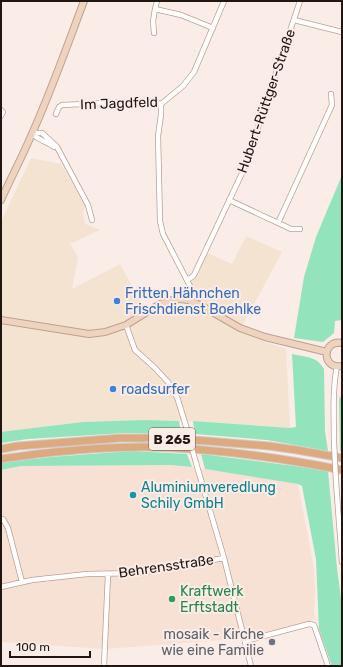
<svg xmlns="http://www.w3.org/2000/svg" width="343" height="667" font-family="Rubik,sans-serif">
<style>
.commercial{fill:#f4e3d1}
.industrial{fill:#f7e1d4}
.green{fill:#93e4bc}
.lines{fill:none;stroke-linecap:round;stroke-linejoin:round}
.minor-casing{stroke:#bf9f93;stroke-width:6}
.secondary-casing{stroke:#bf9f93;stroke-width:8}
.primary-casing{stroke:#cecccb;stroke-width:9}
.minor{stroke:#fff;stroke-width:4.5}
.secondary{stroke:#eed4bf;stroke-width:6}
.primary{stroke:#dda97f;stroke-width:7}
.minor-bridge-casing{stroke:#bf9f93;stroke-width:6;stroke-linecap:butt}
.minor-bridge{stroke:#fff;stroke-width:4.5}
.shop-dot{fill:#3f7fe0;stroke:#faece7;stroke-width:1.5}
.culture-dot{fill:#0f9aa8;stroke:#faece7;stroke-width:1.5}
.leisure-dot{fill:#2e9e5b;stroke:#faece7;stroke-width:1.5}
.worship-dot{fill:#6b7280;stroke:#faece7;stroke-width:1.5}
.labels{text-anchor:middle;stroke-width:4;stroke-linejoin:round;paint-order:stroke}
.shield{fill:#faece7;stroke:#625652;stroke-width:1}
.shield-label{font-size:13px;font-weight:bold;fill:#211612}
.street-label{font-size:14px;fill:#211612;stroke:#faece7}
.shop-label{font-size:14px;fill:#366cbe;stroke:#faece7;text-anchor:start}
.culture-label{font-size:14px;fill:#0d838f;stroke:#faece7;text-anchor:start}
.leisure-label{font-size:14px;fill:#27864d;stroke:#faece7;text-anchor:start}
.worship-label{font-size:14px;fill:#5b616d;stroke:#faece7;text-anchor:end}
</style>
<rect width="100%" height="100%" fill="#faece7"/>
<path class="commercial" d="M31 158 61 164 86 207 83 212 85 224 100 230 70 244 78 257 72 289 120 264 149 317 168 307 182 305 194 308 192 281 197 276 207 253 232 264 246 236 282 252 244 323 241 332 271 344 286 349 290 428 193 421 144 420 83 422 8 431 1 432V222Z"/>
<path class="industrial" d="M171 465 205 469 298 484 314 569 315 587 314 620 249 638 105 649 1 642V470L21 466Z"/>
<path class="green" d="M342 175V320L335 321 334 333 323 342 294 338 304 277 316 237Z
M292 354C305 357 317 356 324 369L325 431 328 451 267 440 195 434 193 421 290 428 296 427Z
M342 394V452L340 451 339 399Z
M144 420 179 421 181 434 124 433 28 439 1 443V432L8 431 83 422Z
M131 451 187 454 192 467 171 465 21 466 1 470V463L51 457Z
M201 454 294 466 328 471 337 568 342 606V666H332L319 630 316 559 302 486 298 484 205 469Z"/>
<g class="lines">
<defs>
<path id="minor" d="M157 1 155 9 181 15 213 28
M294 20 342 32
M154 33 153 21 155 9
M161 104V115L158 136 160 221 163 234 190 286 188 300
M1 110 3 112 1 116
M56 114 59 107 62 105 150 101 161 104 183 86 194 72 224 1
M32 134 37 133H42L57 147 88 205 92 220
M32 134C39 140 47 142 54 147
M229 200 291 229H300
M278 223 332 105 331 94
M187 280 192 277 194 275 244 169 300 1
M126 325 135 350 154 367 168 382 177 397 186 426
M334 443C334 417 332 392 337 366
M196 463 224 558 251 666
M336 482 342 562
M1 519H3L8 528 22 582
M1 587 32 580 87 574 139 573 170 568 224 558
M245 641 309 624 314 625 328 666
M104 666 108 574"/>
<path id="secondary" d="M1 200C11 178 22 157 31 136 51 92 67 46 84 1
M1 320 89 334 105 332 126 325 160 304 172 300 180 299 188 300 200 305 240 328 265 337 327 352
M342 343C322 339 321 370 342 366"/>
<path id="primary" d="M1 449 18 446 120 438H164L207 441 269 446 297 450 342 458
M1 459C13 457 25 456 37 454 72 450 108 447 143 447 210 448 277 457 342 470"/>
</defs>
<use href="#minor" class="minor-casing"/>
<use href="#secondary" class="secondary-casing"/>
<use href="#primary" class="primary-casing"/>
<use href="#minor" class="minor"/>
<use href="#secondary" class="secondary"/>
<use href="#primary" class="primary"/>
<defs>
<path id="minor-bridge" d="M186 426 196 463
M334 443 336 482"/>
</defs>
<use href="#minor-bridge" class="minor-bridge-casing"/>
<use href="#minor-bridge" class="minor-bridge"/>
</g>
<g class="shop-dot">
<circle cx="117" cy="301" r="4"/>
<circle cx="113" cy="389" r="4"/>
</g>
<circle class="culture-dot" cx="133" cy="495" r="4"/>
<circle class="leisure-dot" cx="172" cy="599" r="4"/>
<circle class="worship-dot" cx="272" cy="642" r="4"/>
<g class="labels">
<rect class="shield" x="149" y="428" width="46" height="22" rx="3"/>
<g class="shield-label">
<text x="172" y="444">B 265</text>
</g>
<g class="street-label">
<text transform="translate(266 101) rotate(-71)" y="5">Hubert-Rüttger-Straße</text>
<text transform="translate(119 103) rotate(-2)" y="5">Im Jagdfeld</text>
<text transform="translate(166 566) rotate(-8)" y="5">Behrensstraße</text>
</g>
<g class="shop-label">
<text x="125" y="298">Fritten Hähnchen<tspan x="125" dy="16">Frischdienst Boehlke</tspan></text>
<text x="121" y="394">roadsurfer</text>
</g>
<g class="culture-label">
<text x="141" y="492">Aluminiumveredlung<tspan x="141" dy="16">Schily GmbH</tspan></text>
</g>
<g class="leisure-label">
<text x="180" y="596">Kraftwerk<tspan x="180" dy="16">Erftstadt</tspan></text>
</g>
<g class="worship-label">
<text x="264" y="639">mosaik - Kirche<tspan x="264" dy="16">wie eine Familie</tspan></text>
</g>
</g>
<rect width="343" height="667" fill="none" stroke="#211612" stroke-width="4"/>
<path d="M10 651v6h80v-6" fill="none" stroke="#211612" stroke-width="2"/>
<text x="16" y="651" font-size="12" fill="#211612" stroke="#faece7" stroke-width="3" paint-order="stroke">100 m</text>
</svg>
